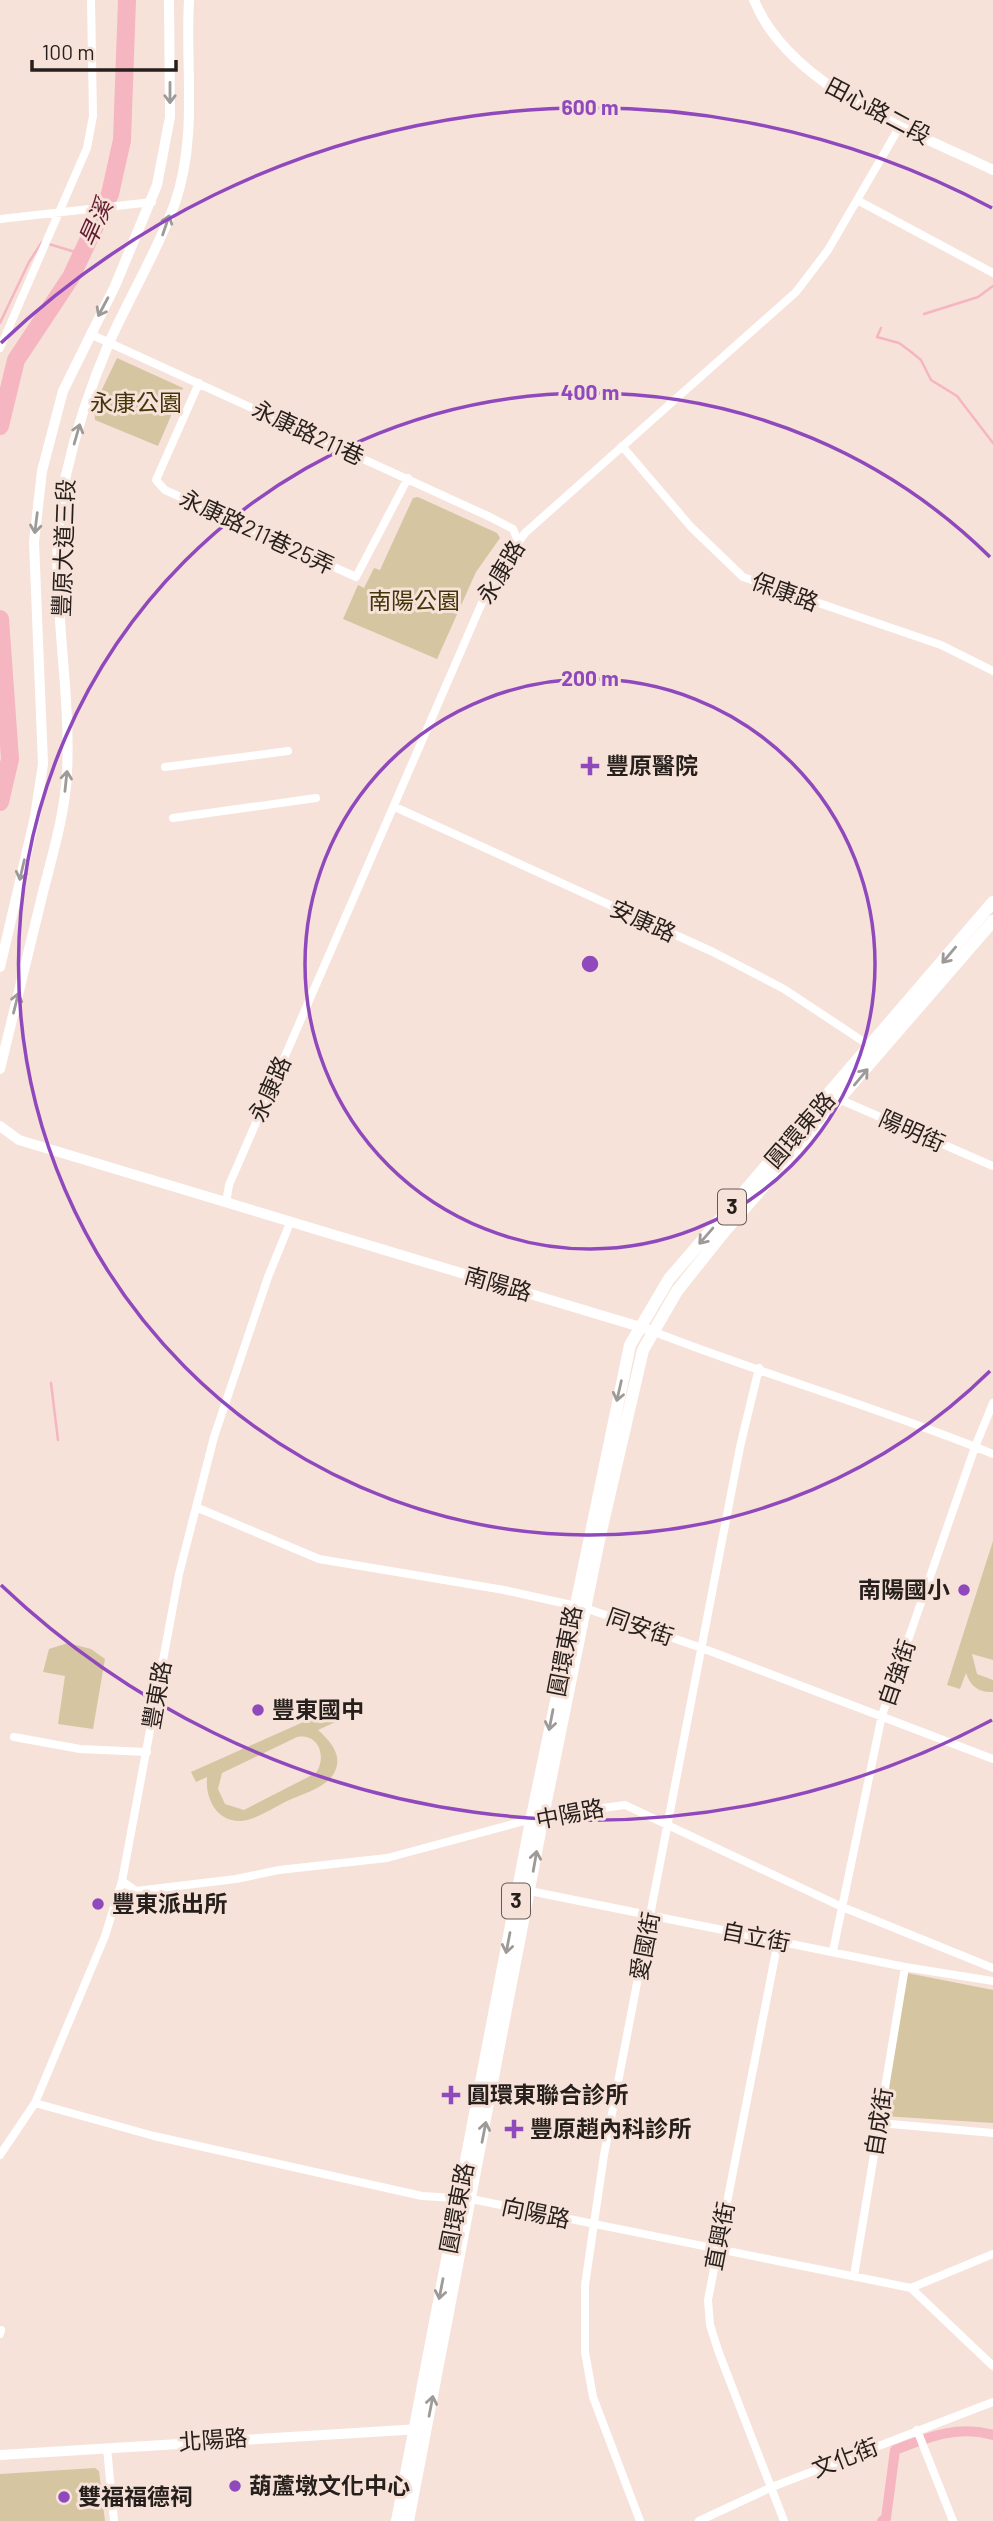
<svg xmlns="http://www.w3.org/2000/svg" width="993" height="2521" font-family="Barlow,'Noto Sans TC',sans-serif">
<style>
.green{fill:#d6c5a1;fill-rule:evenodd}
.lines{fill:none;stroke-linecap:round;stroke-linejoin:round}
.stream{stroke:#f5b6c1;stroke-width:2.5}
.canal{stroke:#f5b6c1;stroke-width:10}
.river{stroke:#f5b6c1;stroke-width:18}
.street{stroke:#fff;stroke-width:8}
.secondary{stroke:#fff;stroke-width:10}
.primary{stroke:#fff;stroke-width:12}
.oneway{stroke:#9d9a98}
.ring{fill:none;stroke:#8f49bd;stroke-width:3.5}
.poi-dot{fill:#8f49bd;stroke:#f6e2d9;stroke-width:2.5}
.labels{text-anchor:middle;stroke-width:6;stroke-linejoin:round;paint-order:stroke}
.shield{fill:#f6e2d9;stroke:#645a54;stroke-width:2}
.shield-label{font-size:21px;font-weight:bold;fill:#261f1b}
.street-label{font-size:23px;fill:#261f1b;stroke:#f6e2d9}
.park-label{font-size:23px;fill:#463409;stroke:#f6e2d9}
.poi-label{font-size:23px;font-weight:bold;fill:#261f1b;stroke:#f6e2d9;text-anchor:start}
.water-label{font-size:24px;font-style:italic;fill:#631b2f;stroke:#f6e2d9}
.centre{fill:#8f49bd;stroke:#f6e2d9;stroke-width:3.5}
.ring-label{font-size:21px;text-anchor:middle;font-weight:bold;fill:#8f49bd;stroke:#f6e2d9;stroke-width:6;stroke-linejoin:round;paint-order:stroke}
</style>
<rect width="100%" height="100%" fill="#f6e2d9"/>
<path class="green" d="M117 358 183 388 158 446 95 420 94 406Z
M418 497 497 533 500 538 476 572 437 659 343 619 358 585 364 588 374 568 380 570 413 498Z
M993 1541V1660L972 1654 977 1674 993 1680V1692C979 1693 970 1686 966 1673L960 1689 947 1685Z
M68 1643 91 1649 105 1659 93 1729 58 1724 65 1676 43 1672 49 1649Z
M337 1707 342 1719 318 1730C329 1740 343 1754 335 1771 328 1788 301 1794 285 1802 273 1808 255 1820 241 1821 216 1822 205 1798 207 1777L196 1782 191 1772ZM297 1737C319 1733 327 1757 316 1773L244 1810 225 1804 218 1789 222 1773Z
M907 1973 993 1990V2123L883 2116Z
M95 2468 99 2471 105 2521H0V2474Z"/>
<g class="lines">
<path class="stream" d="M924 314 978 297 993 286
M0 323 29 262 42 242 82 254
M881 328 877 337 899 343 910 351 921 360 931 380 957 396 993 443
M51 1383 58 1440"/>
<path class="canal" d="M882 2521 886 2518 895 2450C929 2437 957 2425 993 2435"/>
<path class="river" d="M0 426 16 360 71 277 110 194 122 140 127 0
M0 619 10 759 0 802"/>
<path class="street" d="M857 200 993 273
M0 219 152 202
M90 334 490 517 513 529 518 541
M0 348 87 148 93 116 91 0
M199 383 156 480 165 490 356 577 408 478
M622 446 691 527 743 577 941 645 993 671
M165 767 288 751
M395 807 713 952 784 989 873 1048
M173 818 316 798
M841 1100 993 1166
M226 1203 229 1185 494 575 525 533 796 292 828 250 900 126
M652 1331C764 1375 881 1408 993 1454
M198 1508 319 1559 504 1590 585 1608 702 1648 993 1759
M14 1737 80 1749 147 1752
M122 1881 136 1891 236 1879 279 1870 387 1858 543 1816 625 1805 840 1906 993 1968
M525 1890 905 1967 993 1981
M778 1941 708 2300 710 2325 719 2353 784 2521
M833 1951 882 1715 975 1447 993 1403
M35 2103 154 2136 422 2196 471 2199 911 2288 993 2254
M879 2123 993 2133
M0 2155 35 2103 105 1936 122 1881 179 1574 214 1437 268 1277 290 1223
M854 2276 905 1967
M911 2288 993 2366
M0 2334 1 2330
M917 2430 953 2521
M107 2448 114 2521
M640 2521 593 2397 585 2352V2285L604 2155 740 1447 759 1368
M699 2521 772 2487 993 2402"/>
<path class="secondary" d="M754 0C789 87 914 132 993 170
M0 967 35 817 43 764 34 542 42 471 63 391 115 286 157 185 170 117 169 0
M0 1069C14 1010 29 951 43 892 53 853 65 813 67 773 72 674 44 572 66 475 76 430 91 385 109 343 130 296 157 252 175 203 198 136 185 68 189 0
M0 1126 19 1140 647 1329
M0 2455 420 2429"/>
<path class="primary" d="M397 2521 531 1821 630 1345 669 1279 993 902
M408 2521 543 1816 599 1540 643 1350 677 1291 724 1232 993 921"/>
</g>
<defs><path id="oneway-shaft" d="M-6 0H5M1.5-3L5.5 0L1.5 3" fill="none" stroke-width="1.6" stroke-linecap="round" stroke-linejoin="round" transform="scale(1.75)"/></defs>
<g class="oneway">
<use href="#oneway-shaft" transform="translate(170 93) rotate(90)"/>
<use href="#oneway-shaft" transform="translate(166 225) rotate(-71)"/>
<use href="#oneway-shaft" transform="translate(103 307) rotate(118)"/>
<use href="#oneway-shaft" transform="translate(77 434) rotate(-74)"/>
<use href="#oneway-shaft" transform="translate(36 523) rotate(97)"/>
<use href="#oneway-shaft" transform="translate(66 781) rotate(-84)"/>
<use href="#oneway-shaft" transform="translate(22 870) rotate(103)"/>
<use href="#oneway-shaft" transform="translate(949 955) rotate(130)"/>
<use href="#oneway-shaft" transform="translate(16 1003) rotate(-76)"/>
<use href="#oneway-shaft" transform="translate(861 1077) rotate(-50)"/>
<use href="#oneway-shaft" transform="translate(706 1236) rotate(131)"/>
<use href="#oneway-shaft" transform="translate(619 1391) rotate(103)"/>
<use href="#oneway-shaft" transform="translate(551 1720) rotate(101)"/>
<use href="#oneway-shaft" transform="translate(535 1861) rotate(-80)"/>
<use href="#oneway-shaft" transform="translate(508 1943) rotate(101)"/>
<use href="#oneway-shaft" transform="translate(484 2132) rotate(-79)"/>
<use href="#oneway-shaft" transform="translate(441 2289) rotate(101)"/>
<use href="#oneway-shaft" transform="translate(431 2406) rotate(-79)"/>
</g>
<g class="ring">
<circle cx="590" cy="964" r="285"/>
<path d="M990 1371A571 571 0 1 1 990 557"/>
<path d="M992 1720A856 856 0 0 1 1 1585M1 343A856 856 0 0 1 992 208"/>
</g>
<g class="poi-dot">
<path d="M586.5 755.5h7v7h7v7h-7v7h-7v-7h-7v-7h7z"/>
<circle cx="964" cy="1590" r="7"/>
<circle cx="258" cy="1710" r="7"/>
<circle cx="98" cy="1904" r="7"/>
<path d="M447.5 2084.5h7v7h7v7h-7v7h-7v-7h-7v-7h7z"/>
<path d="M510.5 2118.5h7v7h7v7h-7v7h-7v-7h-7v-7h7z"/>
<circle cx="235" cy="2486" r="7"/>
<circle cx="64" cy="2497" r="7"/>
</g>
<g class="labels">
<g class="shield">
<rect x="718" y="1189.5" width="28" height="35" rx="5"/>
<rect x="502" y="1883.5" width="28" height="35" rx="5"/>
</g>
<g class="shield-label">
<text x="732" y="1214">3</text>
<text x="516" y="1908">3</text>
</g>
<g class="street-label">
<text transform="translate(878 111) rotate(28)" y="8">田心路二段</text>
<text transform="translate(308 433) rotate(25)" y="8">永康路211巷</text>
<text transform="translate(257 532) rotate(25)" y="8">永康路211巷25弄</text>
<text transform="translate(64 548) rotate(-88)" y="8">豐原大道三段</text>
<text transform="translate(501 572) rotate(-59)" y="8">永康路</text>
<text transform="translate(785 592) rotate(20)" y="8">保康路</text>
<text transform="translate(643 921) rotate(24)" y="8">安康路</text>
<text transform="translate(270 1089) rotate(-66)" y="8">永康路</text>
<text transform="translate(800 1130) rotate(-49)" y="8">圓環東路</text>
<text transform="translate(912 1131) rotate(24)" y="8">陽明街</text>
<text transform="translate(498 1284) rotate(16)" y="8">南陽路</text>
<text transform="translate(640 1627) rotate(19)" y="8">同安街</text>
<text transform="translate(565 1651) rotate(-79)" y="8">圓環東路</text>
<text transform="translate(897 1673) rotate(-71)" y="8">自強街</text>
<text transform="translate(157 1695) rotate(-80)" y="8">豐東路</text>
<text transform="translate(570 1814) rotate(-11)" y="8">中陽路</text>
<text transform="translate(756 1937) rotate(11)" y="8">自立街</text>
<text transform="translate(645 1946) rotate(-79)" y="8">愛國街</text>
<text transform="translate(879 2122) rotate(-81)" y="8">自成街</text>
<text transform="translate(457 2208) rotate(-79)" y="8">圓環東路</text>
<text transform="translate(536 2213) rotate(12)" y="8">向陽路</text>
<text transform="translate(720 2236) rotate(-79)" y="8">直興街</text>
<text transform="translate(213 2440) rotate(-4)" y="8">北陽路</text>
<text transform="translate(845 2458) rotate(-21)" y="8">文化街</text>
</g>
<g class="park-label">
<text x="136" y="411">永康公園</text>
<text x="414" y="609">南陽公園</text>
</g>
<g class="poi-label">
<text x="606" y="774">豐原醫院</text>
<text x="950" y="1598" text-anchor="end">南陽國小</text>
<text x="272" y="1718">豐東國中</text>
<text x="112" y="1912">豐東派出所</text>
<text x="467" y="2103">圓環東聯合診所</text>
<text x="530" y="2137">豐原趙內科診所</text>
<text x="249" y="2494">葫蘆墩文化中心</text>
<text x="78" y="2505">雙福福德祠</text>
</g>
<g class="water-label">
<text transform="translate(96 223) rotate(-66)" y="8">旱溪</text>
</g>
</g>
<circle cx="590" cy="964" r="10" class="centre"/>
<g class="ring-label">
<text x="590" y="115">600 m</text>
<text x="590" y="400">400 m</text>
<text x="590" y="686">200 m</text>
</g>
<path d="M32 60v10h144v-10" fill="none" stroke="#261f1b" stroke-width="3.5"/>
<text x="42" y="60" font-size="21" fill="#261f1b" stroke="#f6e2d9" stroke-width="5" paint-order="stroke">100 m</text>
</svg>
